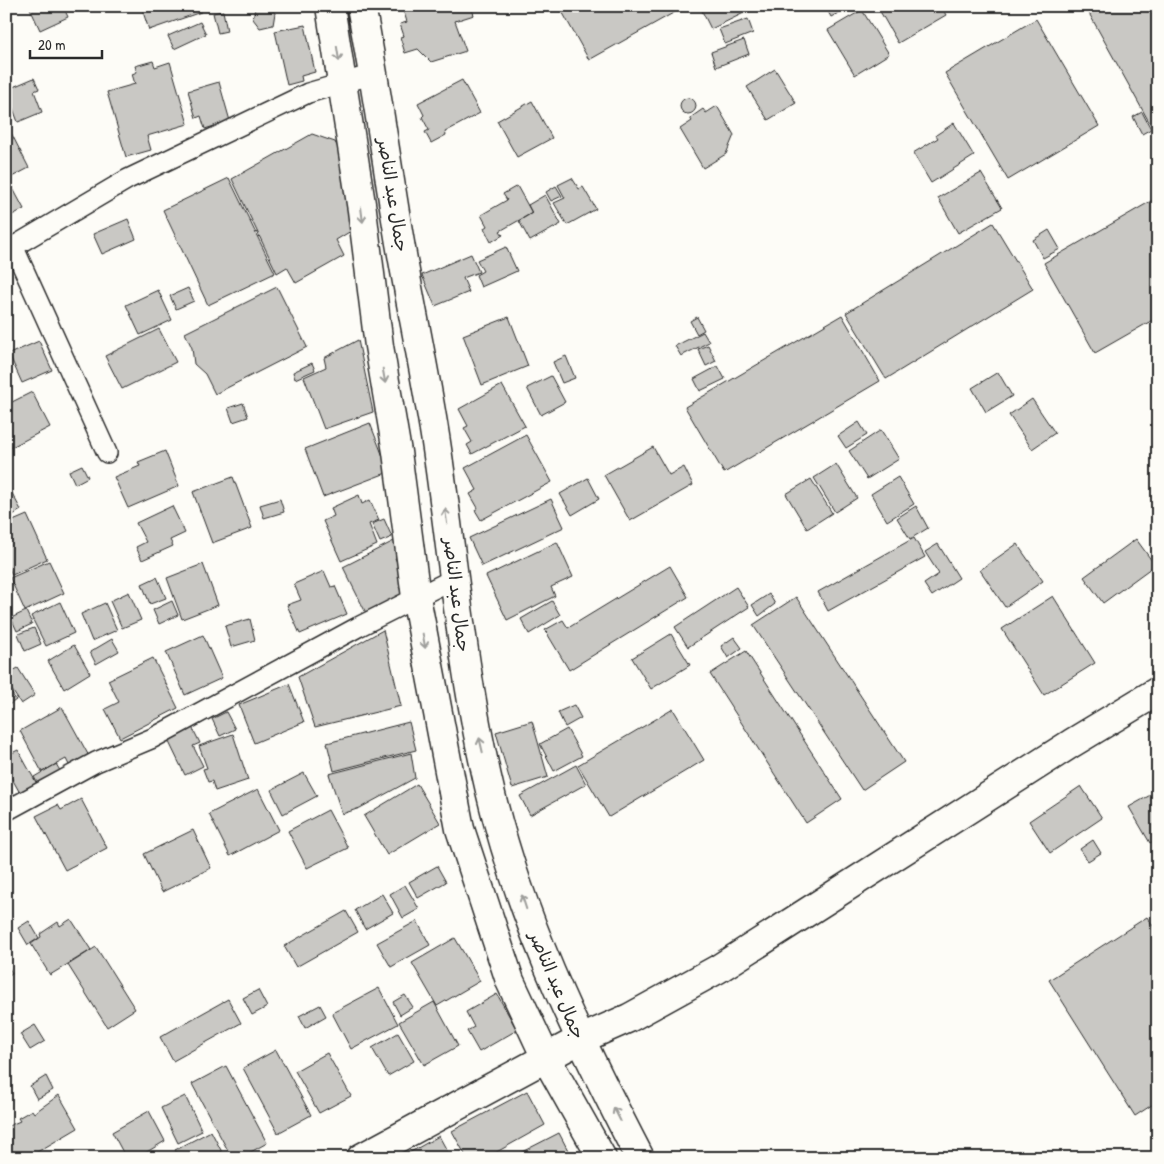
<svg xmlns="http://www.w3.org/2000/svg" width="1164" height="1164" font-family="'Patrick Hand','Playpen Sans Arabic',sans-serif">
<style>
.building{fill:#c9c8c4;stroke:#2b2b2b}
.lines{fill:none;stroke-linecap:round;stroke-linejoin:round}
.minor-casing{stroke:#2b2b2b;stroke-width:22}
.secondary-casing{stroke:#2b2b2b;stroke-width:31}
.minor{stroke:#fdfcf7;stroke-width:19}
.secondary{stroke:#fdfcf7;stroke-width:28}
.oneway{stroke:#9e9e9b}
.labels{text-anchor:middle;stroke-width:4.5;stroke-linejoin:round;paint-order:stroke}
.street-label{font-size:18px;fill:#2b2b2b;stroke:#fdfcf7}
</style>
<rect width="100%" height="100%" fill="#fdfcf7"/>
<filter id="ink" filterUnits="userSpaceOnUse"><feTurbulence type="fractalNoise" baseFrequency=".02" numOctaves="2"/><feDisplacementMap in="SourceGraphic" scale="10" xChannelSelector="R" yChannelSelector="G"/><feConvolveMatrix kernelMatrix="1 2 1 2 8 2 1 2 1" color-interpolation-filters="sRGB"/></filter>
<g filter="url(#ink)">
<path class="building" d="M29 6H63L68 17 40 30Z
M141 6H199L201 12 149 30Z
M261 6H269L275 13 273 25 260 28 253 19 255 8Z
M411 6H471L474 15 455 21 466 51 431 62 418 49 405 53 400 37 404 36 400 24 407 22 403 9Z
M559 6H672L675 12 589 60Z
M712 6H743L746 12 711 29 702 11Z
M825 6H851L831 17Z
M877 6H941L946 15 898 43Z
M946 6H957L949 11Z
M1085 6H1158V138Z
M862 10 889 54 855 75 828 30Z
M223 11 227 31 218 33 213 13Z
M748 19 753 33 725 44 719 29Z
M1036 19 1099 126 1008 180 945 73Z
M200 22 206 34 174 49 168 36Z
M305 25 315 72 301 76 302 81 287 85 275 31Z
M744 40 749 54 716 67 711 52Z
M153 61 155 67 170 62 188 124 147 136 151 150 126 157 107 92 135 84 132 74 137 72 135 66Z
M775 69 796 103 768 120 747 87Z
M34 78 39 89 34 91 42 112 18 122 6 90Z
M462 80 480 113 445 132 446 135 431 143 425 132 429 130 422 117 424 115 418 103Z
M219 82 230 121 205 129 201 116 196 118 188 91Z
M680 106a8 8 0 1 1 16 0a8 8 0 1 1-16 0Z
M532 101 552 138 517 157 497 121Z
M717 106 734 135 726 154 703 168 680 129 692 121 690 118 703 109 706 113Z
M1142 112 1151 129 1142 134 1133 117Z
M6 123 29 168 6 180Z
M954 123 974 156 931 183 913 153 938 138 936 135Z
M312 134 335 142 341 154 351 231 336 240 344 256 296 283 287 267 277 273 232 179Z
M981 173 1002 208 958 233 938 198Z
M229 178 275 273 208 305 163 210Z
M572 178 579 189 583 187 596 209 567 225 554 203 565 198 558 185Z
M9 181 24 209 6 218V182Z
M517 186 532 213 500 231 503 235 491 242 484 228 487 226 481 215 507 200 503 194Z
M556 186 562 196 551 201 546 192Z
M545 195 561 224 530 241 519 221 532 213 528 205Z
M1158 197V317L1095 353 1044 263Z
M128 219 136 239 102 254 93 234Z
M993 223 1033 289 886 379 846 313Z
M1049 230 1060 249 1043 258 1033 240Z
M506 247 517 271 481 287 476 275 483 271 477 260Z
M471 254 479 272 463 278 469 292 435 306 422 275Z
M277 287 307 347 215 394 205 374 194 364 192 348 185 333Z
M188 288 194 301 176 309 170 296Z
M158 290 172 320 140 335 126 305Z
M842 315 880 381 724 473 685 407Z
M509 317 528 366 482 385 463 335Z
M697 317 704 330 697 334 690 321Z
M159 329 176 362 122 389 105 356Z
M703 332 709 342 681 356 675 346Z
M358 340 373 412 324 429 304 377 326 367 324 358Z
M39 341 52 370 22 383 9 354Z
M708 345 716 361 706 366 698 349Z
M566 356 575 378 562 383 553 362Z
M312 363 315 370 295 379 293 372Z
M718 366 725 379 700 391 694 379Z
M998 372 1012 396 986 412 972 388Z
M551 376 565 402 541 415 527 388Z
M502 385 525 426 472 454 467 445 472 442 464 428 468 426 459 409Z
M32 392 50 427 6 450V405Z
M1032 399 1055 433 1032 449 1009 415Z
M243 403 248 417 233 422 228 408Z
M859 422 867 435 846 448 838 436Z
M370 423 389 472 323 497 305 449Z
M881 430 899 459 867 479 849 451Z
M526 435 552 482 481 520 475 510 478 508 470 494 477 490 465 468Z
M653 447 669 475 684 467 693 485 630 521 604 475Z
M165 451 179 486 128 508 114 477 140 466 138 462Z
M836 464 857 498 835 512 814 478Z
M82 465 88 477 75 484 69 471Z
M233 477 252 528 212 543 193 492Z
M898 477 914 504 887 521 871 494Z
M588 478 599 499 572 515 560 494Z
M811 479 832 513 807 529 786 494Z
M6 482 21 510 6 519Z
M359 495 362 504 370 500 379 520 369 524 377 545 341 561 323 521 334 516 331 508Z
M280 499 284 512 264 518 260 505Z
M551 499 564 527 482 566 469 538Z
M172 506 185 533 170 540 173 546 142 560 136 547 146 542 136 523Z
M916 506 928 528 910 539 897 518Z
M27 515 47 559 12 575 6 561V524Z
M384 519 392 537 380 542 372 524Z
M914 538 925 557 828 611 818 592Z
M1136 539 1155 565 1103 603 1084 577Z
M394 541 401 556 395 558 401 571 398 573 404 585 399 587 405 599 368 617 343 567Z
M557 542 573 577 551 587 555 596 507 620 486 576Z
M938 544 959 578 932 596 924 584 939 574 925 552Z
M1017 544 1043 581 1005 607 980 570Z
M49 561 64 593 25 611 10 578Z
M203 564 218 605 182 619 167 578Z
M670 566 688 597 569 670 545 630 563 620 568 628Z
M324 571 331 587 335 586 347 614 300 634 287 605 301 600 294 584Z
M157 577 166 598 150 604 142 584Z
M736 587 749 607 688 647 675 627Z
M129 592 141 620 122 628 110 601Z
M769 594 775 604 759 616 752 605Z
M1053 596 1095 663 1044 695 1002 629Z
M796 597 904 762 862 790 753 625Z
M172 601 178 615 159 624 153 610Z
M552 601 560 615 529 634 521 619Z
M60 602 74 633 46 646 31 616Z
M105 603 117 630 92 641 81 614Z
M26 611 32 624 17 631 11 618Z
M250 619 255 640 231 647 225 626Z
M34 628 41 644 25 651 18 634Z
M383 630 401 706 315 727 298 677Z
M671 634 690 665 651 689 632 658Z
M203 635 222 678 185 695 166 652Z
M734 637 742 648 728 658 721 646Z
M112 639 119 651 96 664 90 652Z
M74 645 90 673 64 689 48 661Z
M746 651 842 799 806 823 710 674Z
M153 658 178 708 120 738 105 709 119 702 108 680Z
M18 668 35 695 21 704 6 681V675Z
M289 684 304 722 254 743 239 705Z
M6 685 16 700 6 707Z
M574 705 581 718 565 727 558 712Z
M62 707 90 758 71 769 66 759 42 772 20 731Z
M673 709 704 760 609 817 578 765Z
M226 712 235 729 220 736 212 719Z
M532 721 548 777 512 788 496 732Z
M409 722 416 750 334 771 327 743Z
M191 725 200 743 193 746 203 766 185 775 168 740 181 734 180 731Z
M567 729 582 756 554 771 540 744Z
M233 734 248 780 215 791 212 781 208 782 203 769 207 768 199 746Z
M18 750 37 784 20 793 6 768V756Z
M411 753 415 778 360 808 342 814 329 774Z
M56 764 62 774 39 786 34 777Z
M576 765 586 784 530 815 520 796Z
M304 773 317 796 283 814 271 790Z
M417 784 440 823 387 855 364 816Z
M1081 786 1102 818 1050 853 1029 821Z
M258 789 279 830 230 856 209 814Z
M1154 793 1158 799V839L1150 843 1129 807Z
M81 799 107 848 65 870 36 816 58 805 61 810Z
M328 810 348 848 307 868 288 831Z
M193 830 211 868 162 892 144 854Z
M1093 840 1101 853 1088 861 1080 849Z
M437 866 446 882 418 898 409 882Z
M405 885 419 909 403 918 390 894Z
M382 894 393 913 365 929 355 910Z
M346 911 358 932 296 967 284 946Z
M1147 917 1158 933V1101L1135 1116 1049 980Z
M71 919 91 950 50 975 31 944 41 937 40 934 58 922 60 926Z
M29 921 39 938 28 945 18 928Z
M417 921 430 945 391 967 377 943Z
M455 938 480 981 437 1006 412 963Z
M96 947 135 1009 107 1027 68 965Z
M6 963 12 973 6 977Z
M379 988 398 1024 351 1049 332 1013Z
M258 990 267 1007 252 1015 243 998Z
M497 994 517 1030 479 1052 467 1031 474 1027 466 1012Z
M405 995 413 1007 400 1015 393 1002Z
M228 999 241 1023 173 1061 160 1037Z
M434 1002 458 1046 424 1065 399 1022Z
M320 1005 326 1016 305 1028 299 1016Z
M35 1025 45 1041 30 1050 20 1034Z
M398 1033 414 1061 388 1076 372 1048Z
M276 1050 311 1115 278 1133 243 1068Z
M327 1053 351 1096 319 1113 295 1071Z
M226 1066 267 1143 240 1158H232L192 1084Z
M46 1076 53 1090 37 1099 30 1086Z
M527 1091 545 1125 486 1158H467L452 1131Z
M59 1095 78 1128 27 1158H16L6 1143V1127L20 1121 18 1118 32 1110 34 1113Z
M185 1096 202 1131 178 1143 161 1108Z
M149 1111 165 1141 137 1158H126L112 1132Z
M211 1131 225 1158H179L175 1150Z
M559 1133 572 1158H522L520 1153Z
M439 1136 451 1158H400Z"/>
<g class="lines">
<defs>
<path id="minor" d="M14 248 107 453
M6 251 128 179 308 93 374 74
M6 811 96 762 153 738 358 627 455 578"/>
<path id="secondary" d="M330 6 362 210 379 346 397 452 416 597 460 829 510 981 546 1058 602 1158
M361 6C375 79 385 152 397 225 409 300 426 374 437 449 455 573 465 700 498 822 531 942 583 1048 640 1158
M361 1158 579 1040 629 1018 718 969 1072 743 1158 691"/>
</defs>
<use href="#minor" class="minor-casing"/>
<use href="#secondary" class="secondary-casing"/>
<use href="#minor" class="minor"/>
<use href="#secondary" class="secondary"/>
</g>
<defs><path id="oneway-shaft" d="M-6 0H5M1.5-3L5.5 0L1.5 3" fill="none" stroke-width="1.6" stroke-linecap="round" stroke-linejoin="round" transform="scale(1.25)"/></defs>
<g class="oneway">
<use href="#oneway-shaft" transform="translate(338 54) rotate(81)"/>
<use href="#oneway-shaft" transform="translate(362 215) rotate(83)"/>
<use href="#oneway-shaft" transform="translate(384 376) rotate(80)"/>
<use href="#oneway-shaft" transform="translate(446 516) rotate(-98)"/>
<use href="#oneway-shaft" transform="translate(424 641) rotate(80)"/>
<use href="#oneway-shaft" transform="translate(481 745) rotate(-103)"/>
<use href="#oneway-shaft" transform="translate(524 902) rotate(-108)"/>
<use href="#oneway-shaft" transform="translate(617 1114) rotate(-117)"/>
</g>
</g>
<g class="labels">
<g class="street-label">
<text transform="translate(393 195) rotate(81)" y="6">جمال عبد الناصر</text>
<text transform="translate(457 595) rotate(83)" y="6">جمال عبد الناصر</text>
<text transform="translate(557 985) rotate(67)" y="6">جمال عبد الناصر</text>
</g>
</g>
<rect width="1164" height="1164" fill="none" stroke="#fdfcf7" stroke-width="25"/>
<rect x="12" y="12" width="1139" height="1139" fill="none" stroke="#2b2b2b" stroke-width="2" filter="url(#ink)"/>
<path d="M30 50v8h72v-8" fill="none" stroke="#2b2b2b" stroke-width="2.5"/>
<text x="38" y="50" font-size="15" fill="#2b2b2b" stroke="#fdfcf7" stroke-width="4" paint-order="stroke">20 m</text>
</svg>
